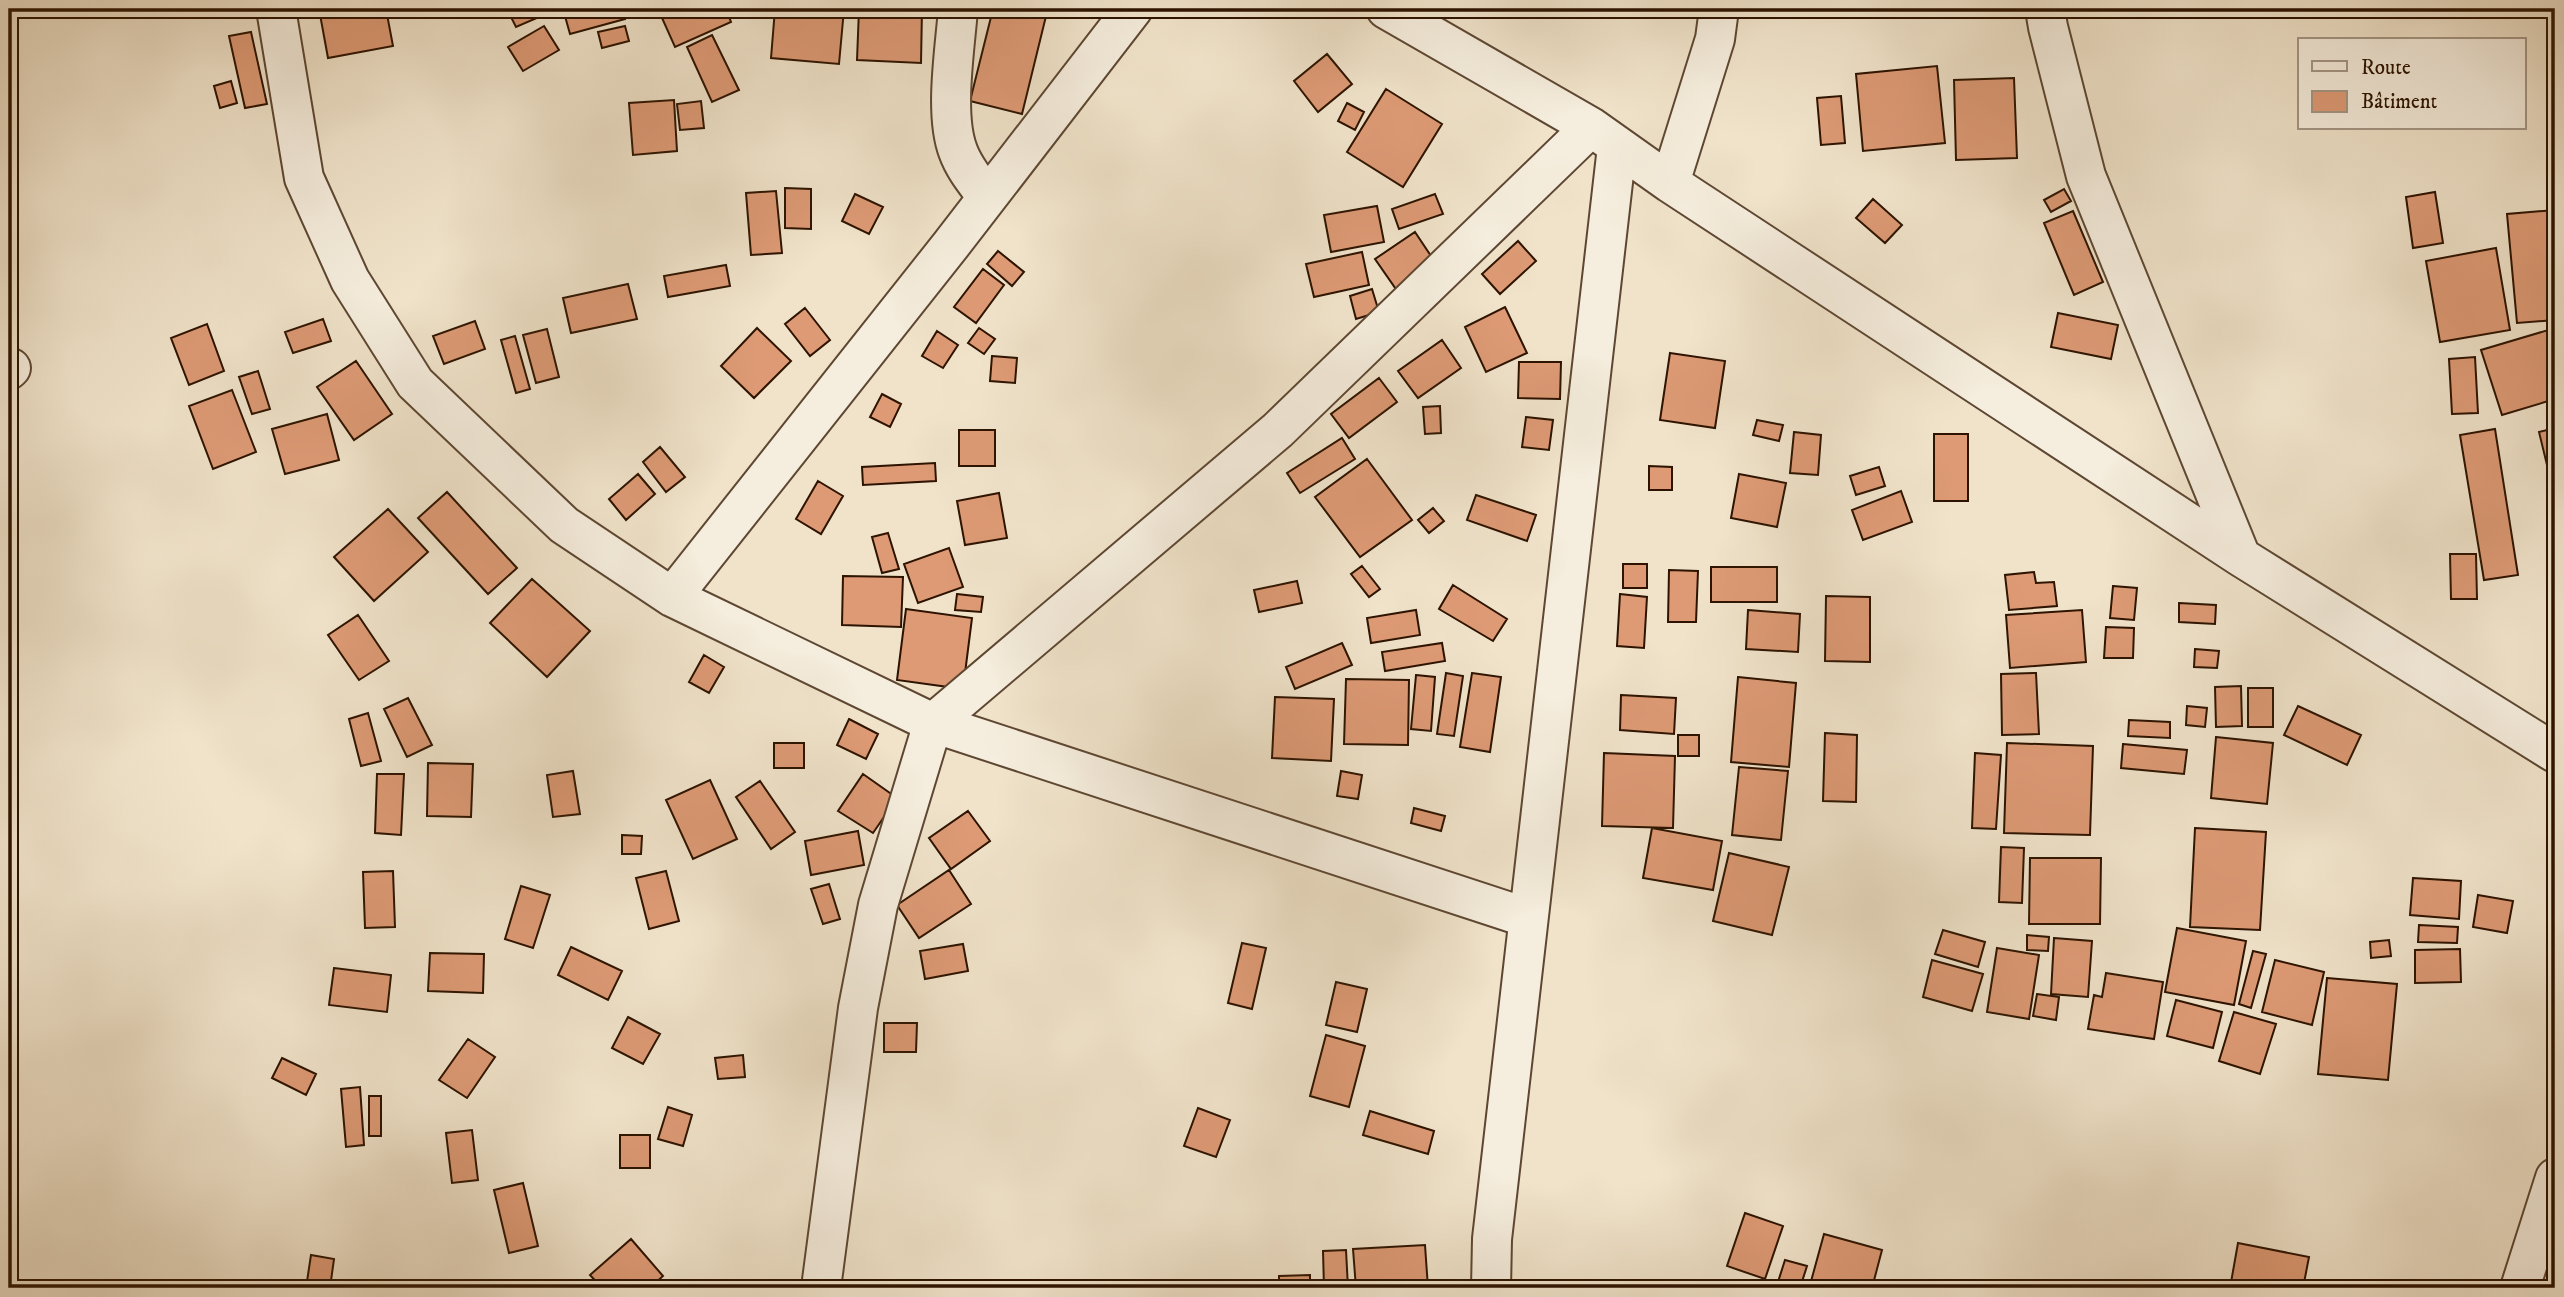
<svg xmlns="http://www.w3.org/2000/svg" width="2564" height="1297" font-family="'IM FELL DW Pica',serif">
<style>
.building{fill:#dd9a75;stroke:#2d1300;stroke-width:2}
.lines{fill:none;stroke-linecap:round;stroke-linejoin:round}
.minor-casing{stroke:#5e4732;stroke-width:42}
.minor{stroke:#f5eddd;stroke-width:38}
</style>
<rect width="100%" height="100%" fill="#f0e3ca"/>
<filter id="stains"><feTurbulence type="fractalNoise" baseFrequency=".00286" numOctaves="4"/><feColorMatrix values="0 0 0 0 .2 0 0 0 0 .09 0 0 0 0 .02 0 0 0 .5 -.17"/></filter>
<radialGradient id="worn" r=".72"><stop offset=".6" stop-color="#630" stop-opacity="0"/><stop offset="1" stop-color="#630" stop-opacity=".3"/></radialGradient>
<path class="building" d="M218 9H254L255 15 219 18Z
M319 9H386L393 46 328 58Z
M507 9H543L546 14 516 27Z
M563 9H622L625 19 570 34Z
M658 9H726L731 22 675 47Z
M733 9H765V14L733 13Z
M775 9H844L839 64 771 58Z
M859 9H922L921 63 857 60Z
M993 9H1034L1047 12 1022 114 970 101Z
M544 26 559 50 523 71 508 47Z
M625 26 629 41 602 48 598 32Z
M251 32 267 104 245 108 229 36Z
M712 35 739 90 712 102 687 47Z
M1327 54 1352 84 1318 112 1294 81Z
M1937 66 1945 143 1863 151 1856 74Z
M2014 78 2017 158 1956 160 1954 80Z
M231 81 237 103 220 108 214 86Z
M1386 89 1442 124 1403 187 1347 152Z
M1841 96 1845 143 1821 145 1817 98Z
M674 100 677 151 633 155 629 103Z
M701 101 704 128 680 130 677 104Z
M1347 103 1364 112 1355 130 1338 121Z
M785 188 811 189V229L785 228Z
M2064 189 2071 201 2051 212 2044 200Z
M776 191 782 253 751 255 746 193Z
M2435 192 2443 243 2413 248 2406 197Z
M855 194 883 207 869 234 842 221Z
M1435 194 1443 214 1399 229 1392 209Z
M1873 199 1902 225 1885 243 1856 218Z
M1377 206 1384 242 1331 252 1324 215Z
M2555 210V320L2517 323 2507 214Z
M2073 211 2103 282 2074 295 2044 223Z
M1415 232 1437 265 1398 292 1375 259Z
M1518 241 1536 261 1500 294 1482 274Z
M2496 248 2510 330 2440 342 2426 261Z
M998 251 1024 272 1012 286 987 264Z
M1362 252 1369 285 1314 297 1306 264Z
M726 265 730 286 668 297 664 276Z
M983 269 1004 285 976 323 954 307Z
M628 284 637 319 571 333 563 298Z
M1372 289 1379 312 1356 319 1350 296Z
M1505 307 1527 353 1486 372 1465 327Z
M805 308 830 340 810 356 785 324Z
M2058 313 2118 325 2111 359 2051 347Z
M323 319 331 341 293 353 285 332Z
M475 321 485 349 444 364 433 336Z
M207 324 224 371 189 385 171 338Z
M757 328 791 361 754 398 721 366Z
M979 328 995 339 984 354 968 343Z
M2555 328V399L2502 415 2481 350Z
M547 329 559 377 536 383 523 335Z
M937 331 958 345 943 368 922 356Z
M515 336 530 389 516 393 501 340Z
M1442 340 1461 368 1418 398 1398 371Z
M1670 353 1725 361 1715 428 1660 420Z
M992 356 1017 358 1015 383 990 381Z
M2475 357 2478 413 2452 414 2449 359Z
M356 361 392 414 354 440 317 387Z
M1519 362H1561L1560 399 1518 398Z
M258 371 270 409 252 414 239 377Z
M1379 378 1397 402 1349 438 1331 414Z
M232 390 256 452 213 469 189 406Z
M882 394 901 404 890 427 870 417Z
M1440 406 1441 433 1425 434 1423 407Z
M327 414 339 460 285 474 272 429Z
M1526 417 1553 420 1549 450 1522 447Z
M1757 420 1783 425 1779 441 1753 435Z
M2555 428V498L2539 432Z
M2495 429 2518 575 2484 580 2460 435Z
M959 430H995V466H959Z
M1794 432 1821 435 1818 475 1790 473Z
M1934 434H1968V501H1934Z
M1342 438 1355 459 1300 493 1287 473Z
M660 447 685 477 666 492 643 462Z
M1367 459 1412 520 1360 557 1315 497Z
M935 463 936 481 863 485 862 467Z
M1649 466 1672 467V490H1649Z
M1879 467 1885 486 1856 495 1850 476Z
M638 474 655 494 626 520 609 499Z
M1739 474 1786 483 1777 527 1731 518Z
M818 481 843 496 821 534 796 519Z
M1901 491 1912 522 1863 540 1852 510Z
M447 492 517 568 488 594 418 518Z
M999 493 1007 538 965 545 957 501Z
M1476 495 1536 515 1527 541 1467 520Z
M1433 508 1444 521 1429 533 1418 520Z
M388 509 428 552 374 601 334 557Z
M888 533 899 569 882 573 872 537Z
M949 548 963 587 918 603 904 564Z
M2450 554H2476L2477 599H2451Z
M1623 564H1647V588H1623Z
M1362 566 1380 589 1369 597 1351 574Z
M1711 567H1777V602H1711Z
M1669 570 1698 571 1696 622H1668Z
M2034 572 2036 583 2054 582 2057 606 2009 610 2005 575Z
M843 576 903 577 901 627 842 625Z
M532 579 590 631 547 677 490 623Z
M1297 581 1302 603 1259 612 1254 590Z
M1453 585 1507 619 1493 641 1439 609Z
M2113 586 2137 588 2134 620 2110 618Z
M957 594 983 597 981 612 955 610Z
M1620 594 1647 597 1644 648 1617 646Z
M1826 596 1870 597V662L1825 661Z
M2179 603 2216 605 2215 624 2179 622Z
M906 609 972 618 963 689 897 680Z
M1416 610 1420 635 1371 643 1367 618Z
M1748 610 1800 614 1798 652 1746 649Z
M2082 610 2086 662 2010 668 2006 615Z
M358 615 389 661 359 680 328 635Z
M2106 627 2134 628 2133 658H2104Z
M1342 643 1352 665 1295 689 1286 667Z
M1442 643 1445 661 1385 671 1382 652Z
M2195 649 2219 651 2217 668 2194 667Z
M704 655 724 667 709 693 689 682Z
M1446 673 1463 676 1454 736 1437 734Z
M1472 673 1501 677 1490 752 1460 747Z
M2036 673 2039 734 2002 735 2001 674Z
M1416 675 1435 677 1431 731 1411 729Z
M1738 677 1796 683 1789 767 1731 762Z
M1346 679 1409 680 1408 745 1344 744Z
M2241 686 2242 726 2216 727 2215 687Z
M2248 688H2273V727H2248Z
M1621 695 1676 698 1674 734 1620 730Z
M1275 697 1334 699 1331 761 1272 758Z
M408 698 432 745 407 757 384 709Z
M2187 706 2207 708 2205 727 2186 725Z
M2298 706 2361 735 2347 765 2284 735Z
M368 713 381 761 361 766 349 719Z
M849 719 878 734 866 759 837 745Z
M2129 720 2170 722V738L2128 736Z
M1825 733 1857 735 1856 802 1823 801Z
M1678 735H1699V756H1678Z
M2216 737 2273 743 2267 804 2211 798Z
M774 743H804V768H774Z
M2007 743 2093 746 2090 835 2004 833Z
M2123 744 2187 750 2184 774 2121 768Z
M1604 753 1675 756 1673 828 1602 826Z
M1975 753 2001 755 1996 829 1972 828Z
M428 763 473 764 471 817 427 816Z
M1739 767 1788 771 1781 840 1732 835Z
M573 771 580 814 553 817 547 775Z
M1341 771 1362 775 1358 799 1337 796Z
M377 774H404L401 835 375 833Z
M863 774 897 798 873 833 838 811Z
M710 780 737 839 693 859 666 800Z
M760 781 795 832 771 849 736 797Z
M1414 808 1445 816 1441 831 1411 823Z
M968 811 990 841 951 869 929 838Z
M1652 828 1722 841 1713 890 1643 878Z
M2195 828 2266 832 2260 930 2190 927Z
M858 831 864 865 811 875 805 841Z
M622 835 642 836 641 854H622Z
M2001 847 2024 848 2022 903 1999 902Z
M1729 853 1789 867 1772 935 1713 921Z
M2030 858H2101L2100 924H2029Z
M949 870 971 904 919 938 897 905Z
M393 871 395 927 365 928 363 872Z
M666 871 679 921 649 929 636 878Z
M2413 878 2461 881 2459 919 2410 915Z
M829 884 840 919 823 924 811 889Z
M521 886 550 895 533 948 505 939Z
M2478 895 2513 901 2507 933 2473 927Z
M2419 925 2458 927 2457 943 2418 942Z
M2177 928 2246 941 2234 1005 2165 992Z
M1943 930 1985 942 1978 967 1935 954Z
M2027 935 2049 937 2048 951 2027 950Z
M2054 938 2092 941 2088 997 2051 994Z
M2389 940 2391 956 2371 958 2370 942Z
M1242 943 1266 948 1252 1009 1228 1003Z
M963 944 968 971 925 979 920 951Z
M571 947 622 971 608 1000 558 975Z
M1997 948 2039 955 2029 1019 1987 1012Z
M2460 949 2461 982 2415 983V950Z
M2253 951 2266 954 2251 1008 2239 1004Z
M430 953 484 954 483 993 428 991Z
M1932 960 1983 974 1972 1011 1923 997Z
M2275 960 2324 972 2312 1025 2262 1012Z
M334 968 391 975 387 1012 329 1005Z
M2106 973 2163 982 2154 1039 2088 1029 2094 995 2102 997Z
M2327 978 2397 984 2388 1080 2318 1074Z
M1336 982 1367 989 1357 1032 1326 1025Z
M2037 994 2059 997 2056 1020 2033 1016Z
M2176 1000 2222 1012 2213 1048 2167 1036Z
M2234 1012 2276 1024 2260 1074 2219 1061Z
M628 1017 660 1034 643 1064 612 1048Z
M884 1023H917L916 1052H884Z
M1326 1035 1365 1046 1349 1107 1310 1096Z
M468 1039 495 1057 467 1098 439 1080Z
M743 1055 745 1077 718 1079 715 1058Z
M282 1058 316 1074 306 1095 272 1078Z
M360 1087 364 1145 346 1147 341 1089Z
M369 1096H381V1136H369Z
M668 1107 692 1115 683 1146 658 1139Z
M1198 1108 1230 1120 1216 1157 1184 1146Z
M1370 1111 1434 1131 1428 1154 1363 1135Z
M472 1130 478 1180 452 1183 446 1133Z
M620 1135H650V1168H620Z
M523 1183 538 1246 509 1253 494 1190Z
M1745 1213 1783 1226 1765 1279 1727 1266Z
M1824 1234 1882 1250 1872 1288H1822L1810 1285Z
M631 1239 663 1276 650 1288H602L590 1275Z
M2238 1243 2309 1257 2303 1288H2230Z
M1425 1245 1428 1288H1356L1353 1249Z
M1346 1250 1348 1288H1324L1323 1251Z
M311 1255 334 1259 330 1288H306Z
M1785 1260 1807 1266 1800 1288H1786L1777 1285Z
M1310 1275V1288H1279V1276Z"/>
<g class="lines">
<defs>
<path id="minor" d="M276 9 304 178 350 280 415 383 564 525 672 597 933 723 1528 918
M958 9C955 49 944 114 958 151 964 168 976 182 987 197
M1386 9 1591 127 1670 183 2241 557 2555 753
M2045 9 2048 27 2086 176 2241 557
M1670 183 1715 39 1719 9
M9 370 11 368
M672 597 950 246 1133 9
M821 1288 858 1008 878 905 933 723 1278 430 1591 127
M1491 1288 1492 1239 1617 147
M2520 1288 2555 1178"/>
</defs>
<use href="#minor" class="minor-casing"/>
<use href="#minor" class="minor"/>
</g>
<rect width="2564" height="1297" fill="none" stroke="#f0e3ca" stroke-width="35"/>
<rect x="10" y="10" width="2543" height="1276" fill="none" stroke="#2d1300" stroke-width="3.5"/>
<rect x="18" y="18" width="2529" height="1262" fill="none" stroke="#2d1300" stroke-width="2"/>
<rect x="2298" y="38" width="228" height="91" fill="#f5eddd" stroke="#a59685" stroke-width="2"/>
<rect x="2312" y="61" width="35" height="10" fill="#f5eddd" stroke="#a59685" stroke-width="2"/>
<text x="2361" y="74" font-size="21" fill="#2d1300">Route</text>
<rect x="2312" y="91" width="35" height="21" fill="#dd9a75" stroke="#a59685" stroke-width="2"/>
<text x="2361" y="108" font-size="21" fill="#2d1300">Bâtiment</text>
<rect width="100%" height="100%" filter="url(#stains)"/>
<rect width="100%" height="100%" fill="url(#worn)"/>
</svg>
